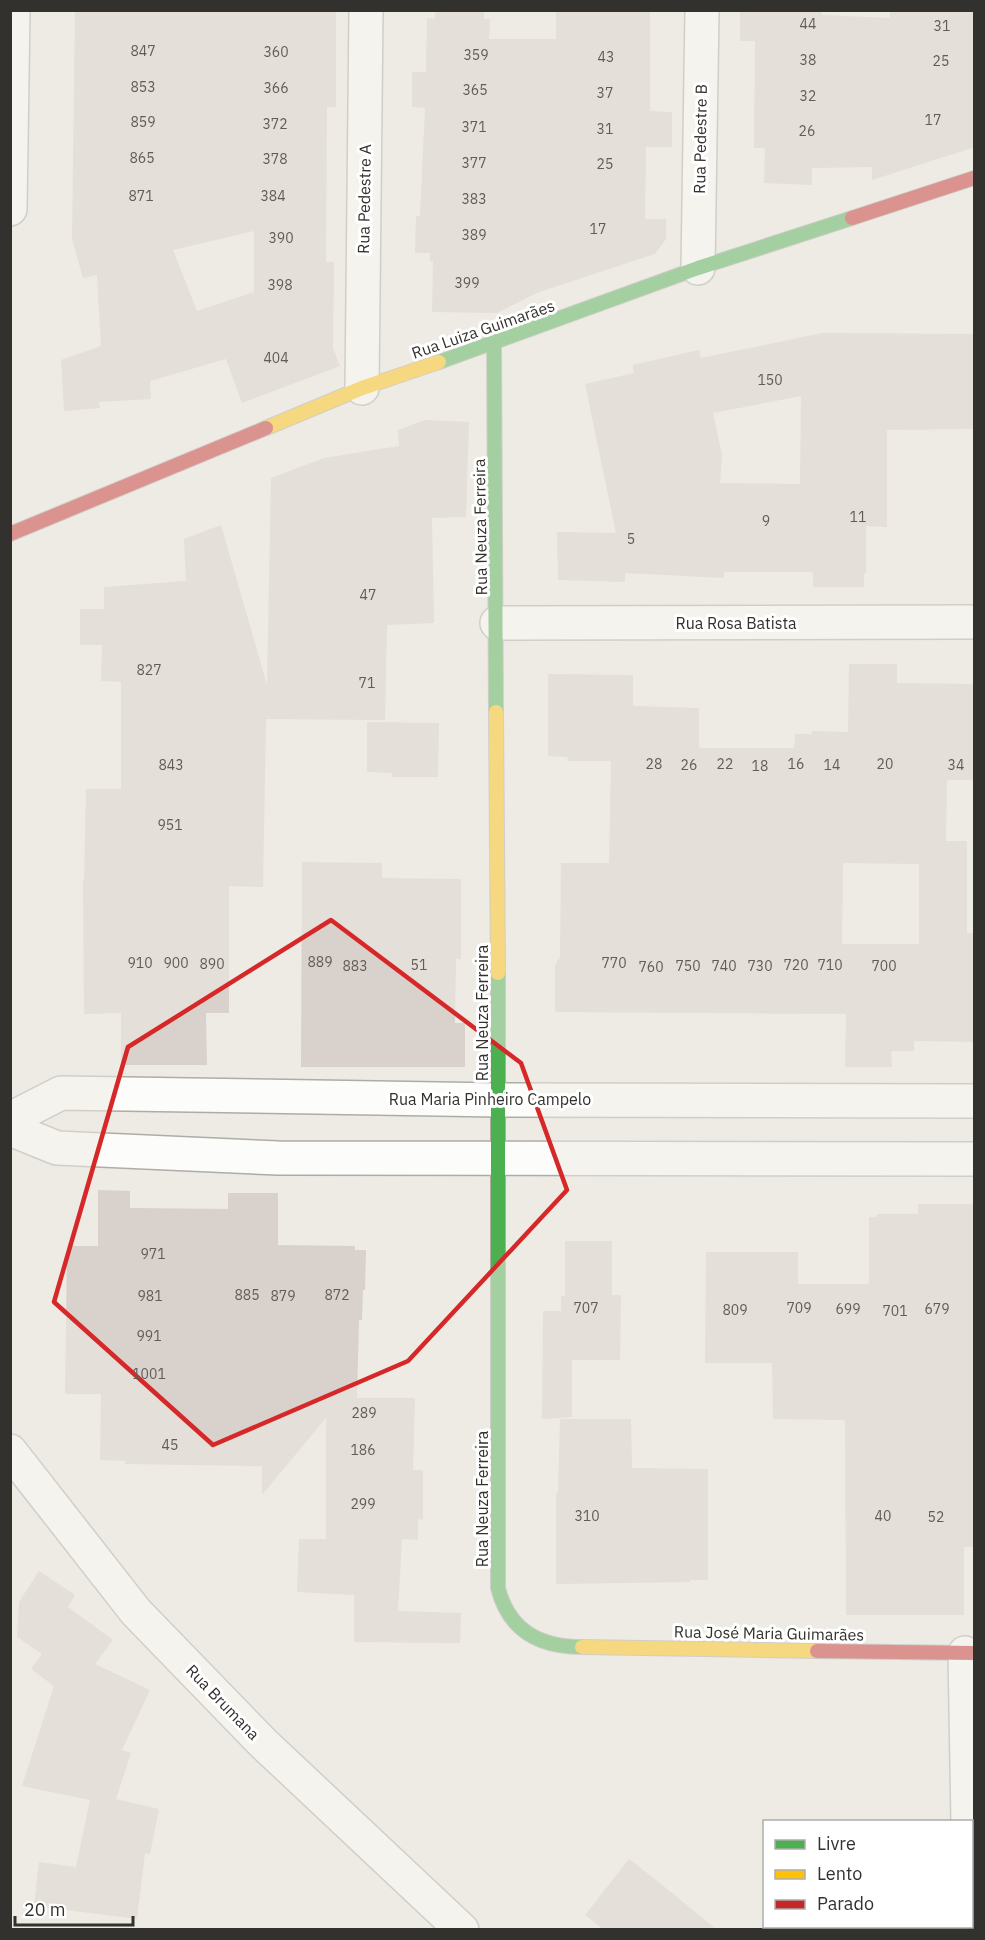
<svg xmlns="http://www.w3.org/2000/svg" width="985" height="1940" font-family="'IBM Plex Sans',sans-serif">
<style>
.building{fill:#d9d1cb;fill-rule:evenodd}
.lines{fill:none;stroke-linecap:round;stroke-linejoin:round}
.street-casing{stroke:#aeaca7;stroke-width:36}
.fast-casing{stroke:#aeaca7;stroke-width:16}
.slow-casing{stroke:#aeaca7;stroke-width:16}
.jam-casing{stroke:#aeaca7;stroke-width:16}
.street{stroke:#fcfcfb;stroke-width:33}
.fast{stroke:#4caf50;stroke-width:14}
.slow{stroke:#ffc107;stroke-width:14}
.jam{stroke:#c62828;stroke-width:14}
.marked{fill:none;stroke:#d62828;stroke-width:4.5;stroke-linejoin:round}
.labels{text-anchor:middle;stroke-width:6;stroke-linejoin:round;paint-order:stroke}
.number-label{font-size:14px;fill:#605c58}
.street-label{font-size:16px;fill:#33312d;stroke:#fff}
</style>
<rect width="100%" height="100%" fill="#edebe4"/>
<path class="building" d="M75 10H336V107H327L326 262H334L333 348 340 366 242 403 226 359 150 381 151 399 99 402 100 408 64 411 61 360 101 346 97 275 83 278 72 239ZM254 231V292L197 311 173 250Z
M435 10H484V19H490L489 39H556V10L650 11V111L672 112V147H646L645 219H666V239L655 254 539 292 497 313 432 312 433 261H430V253H415L416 216H420L425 108 412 107V72H426L427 18 435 19Z
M740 10H822V15L890 18V10H975V147L872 180V167L812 168V185L764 183 765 148H754L755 41H740Z
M822 333 975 334 973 429 887 430V527L866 526V573H864V587H813V572H724V578L625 573V582L558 580 557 532 616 533 585 384 634 373 633 365 699 350 701 358ZM801 396 800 484 720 483 722 455 713 413Z
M425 420 469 422 466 517 432 518 434 623 387 625 385 720 266 719 263 887 229 886V1013H206L207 1065H121V1013L84 1014 83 881H84L86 789H121V682L101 681 102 645H80V609H104V587L186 581 184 539 221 525 267 685 271 478 324 458 399 446 398 430Z
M849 664H897V683L975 684V780H947L946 841H967V933H975V1042L914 1041V1051H891L892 1067H845L846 1014 555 1012V965L560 957 561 863H609L611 761H567L568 757 548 756V674L633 675V706L699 708V748H794L795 734H812V731L848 732ZM843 863 919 864V944H842Z
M367 722 439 723 438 777H392V773L367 772Z
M302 862 382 863V878L461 879V959H456L455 1023H465V1067H301Z
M98 1190 130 1191V1208L228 1209V1193H278V1245L355 1246V1250H366L365 1290H363L362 1320H359L357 1398H415L413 1470H423V1520L418 1519V1540L402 1539 398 1611 461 1613 460 1643 354 1642V1595L297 1592 299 1539H326V1418L262 1495V1466L125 1464V1461L100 1460 101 1394H65L67 1246H98Z
M918 1204H975V1547H964V1615H846L845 1420 773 1419 772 1363H705L706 1252H798V1284H869V1217H877V1214H918Z
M565 1241H612V1295H621L620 1360H572V1417L542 1419 543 1311H561V1296H565Z
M560 1419H631L632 1468 708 1469V1580H690V1582L556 1584V1493H558Z
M39 1571 75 1595 68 1607 113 1640 95 1664 150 1690 122 1750 131 1753 116 1799 159 1809 150 1854 145 1853 137 1919 34 1906 39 1862 76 1867 90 1800 22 1786 54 1686 31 1669 42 1654 17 1637 19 1602Z
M629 1859 656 1880 716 1929H603L585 1915Z"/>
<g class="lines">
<defs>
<path id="street" d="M10 209 13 10
M698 268 702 10
M362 388 366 10
M497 623 974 622
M10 1119 61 1093 499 1100 974 1101
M10 1129 57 1148 278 1158 974 1159
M10 1451 136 1612 262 1742 462 1930
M965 1653 968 1822
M970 1926V1930"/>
<path id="fast" d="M494 343 496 712
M439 362 698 268 852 218
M498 973V1588C509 1631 540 1647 582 1647"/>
<path id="slow" d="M266 428 362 388 439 362
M496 712 498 973
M582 1647 817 1651"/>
<path id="jam" d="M852 218 974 178
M10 534 266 428
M817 1651 974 1653"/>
</defs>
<use href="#street" class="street-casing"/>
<use href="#fast" class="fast-casing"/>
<use href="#slow" class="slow-casing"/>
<use href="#jam" class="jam-casing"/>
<use href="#street" class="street"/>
<use href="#fast" class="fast"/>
<use href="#slow" class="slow"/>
<use href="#jam" class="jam"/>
</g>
<path d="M0 0H985V1940H0ZM331 920 521 1063 567 1190 408 1361 213 1445 54 1302 128 1047Z" fill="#edebe4" fill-opacity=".55" fill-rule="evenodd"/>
<path class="marked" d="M331 920 521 1063 567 1190 408 1361 213 1445 54 1302 128 1047Z"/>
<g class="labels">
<g class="number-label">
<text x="808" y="29">44</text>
<text x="942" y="31">31</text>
<text x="143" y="56">847</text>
<text x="276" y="57">360</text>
<text x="476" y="60">359</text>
<text x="606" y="62">43</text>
<text x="808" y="65">38</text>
<text x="941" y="66">25</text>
<text x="143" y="92">853</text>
<text x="276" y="93">366</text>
<text x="475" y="95">365</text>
<text x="605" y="98">37</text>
<text x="808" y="101">32</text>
<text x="933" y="125">17</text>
<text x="143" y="127">859</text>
<text x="275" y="129">372</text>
<text x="474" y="132">371</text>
<text x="605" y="134">31</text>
<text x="807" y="136">26</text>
<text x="142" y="163">865</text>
<text x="275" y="164">378</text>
<text x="474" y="168">377</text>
<text x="605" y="169">25</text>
<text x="141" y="201">871</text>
<text x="273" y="201">384</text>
<text x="474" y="204">383</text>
<text x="598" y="234">17</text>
<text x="474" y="240">389</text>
<text x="281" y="243">390</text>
<text x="467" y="288">399</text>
<text x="280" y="290">398</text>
<text x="276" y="363">404</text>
<text x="770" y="385">150</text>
<text x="858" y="522">11</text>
<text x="766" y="526">9</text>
<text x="631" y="544">5</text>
<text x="368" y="600">47</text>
<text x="149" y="675">827</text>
<text x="367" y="688">71</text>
<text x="654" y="769">28</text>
<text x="725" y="769">22</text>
<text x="796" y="769">16</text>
<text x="885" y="769">20</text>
<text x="171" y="770">843</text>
<text x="689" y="770">26</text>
<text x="832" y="770">14</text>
<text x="956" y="770">34</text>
<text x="760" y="771">18</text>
<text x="170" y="830">951</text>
<text x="320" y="967">889</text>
<text x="140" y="968">910</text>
<text x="176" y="968">900</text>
<text x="614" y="968">770</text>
<text x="212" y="969">890</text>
<text x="419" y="970">51</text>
<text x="796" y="970">720</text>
<text x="830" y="970">710</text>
<text x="355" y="971">883</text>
<text x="688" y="971">750</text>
<text x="724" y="971">740</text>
<text x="760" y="971">730</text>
<text x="884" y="971">700</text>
<text x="651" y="972">760</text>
<text x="153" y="1259">971</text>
<text x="247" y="1300">885</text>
<text x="337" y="1300">872</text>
<text x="150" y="1301">981</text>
<text x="283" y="1301">879</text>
<text x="586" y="1313">707</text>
<text x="799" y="1313">709</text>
<text x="848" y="1314">699</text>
<text x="937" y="1314">679</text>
<text x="735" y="1315">809</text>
<text x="895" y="1316">701</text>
<text x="149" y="1341">991</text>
<text x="149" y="1379">1001</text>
<text x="364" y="1418">289</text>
<text x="170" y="1450">45</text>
<text x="363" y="1455">186</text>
<text x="363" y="1509">299</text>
<text x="587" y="1521">310</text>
<text x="883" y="1521">40</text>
<text x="936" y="1522">52</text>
</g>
<g class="street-label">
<text transform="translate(700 139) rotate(-89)" y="6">Rua Pedestre B</text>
<text transform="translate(364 199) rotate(-89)" y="6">Rua Pedestre A</text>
<text transform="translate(483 329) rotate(-19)" y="6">Rua Luiza Guimarães</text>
<text transform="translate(480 527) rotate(-91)" y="6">Rua Neuza Ferreira</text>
<text x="736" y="629">Rua Rosa Batista</text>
<text transform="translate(482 1013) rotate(-90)" y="6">Rua Neuza Ferreira</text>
<text x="490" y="1105">Rua Maria Pinheiro Campelo</text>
<text transform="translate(482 1499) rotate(-90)" y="6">Rua Neuza Ferreira</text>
<text transform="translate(769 1633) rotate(1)" y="6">Rua José Maria Guimarães</text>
<text transform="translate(223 1702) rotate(46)" y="6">Rua Brumana</text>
</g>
</g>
<rect width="985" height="1940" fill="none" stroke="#33312d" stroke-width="24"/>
<rect x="763" y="1820" width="210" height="108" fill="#ffffff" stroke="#adadab" stroke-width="1.5"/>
<rect x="775" y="1840" width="30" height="9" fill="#4caf50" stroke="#adadab" stroke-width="1.5"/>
<text x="817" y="1850" font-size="18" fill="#33312d">Livre</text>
<rect x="775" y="1870" width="30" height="9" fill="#ffc107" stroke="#adadab" stroke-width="1.5"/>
<text x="817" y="1880" font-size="18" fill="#33312d">Lento</text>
<rect x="775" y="1900" width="30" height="9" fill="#c62828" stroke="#adadab" stroke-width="1.5"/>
<text x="817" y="1910" font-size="18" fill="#33312d">Parado</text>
<path d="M15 1916v9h118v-9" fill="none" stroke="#33312d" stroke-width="3"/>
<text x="24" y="1916" font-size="18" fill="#33312d" stroke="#ffffff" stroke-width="4.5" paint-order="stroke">20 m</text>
</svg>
